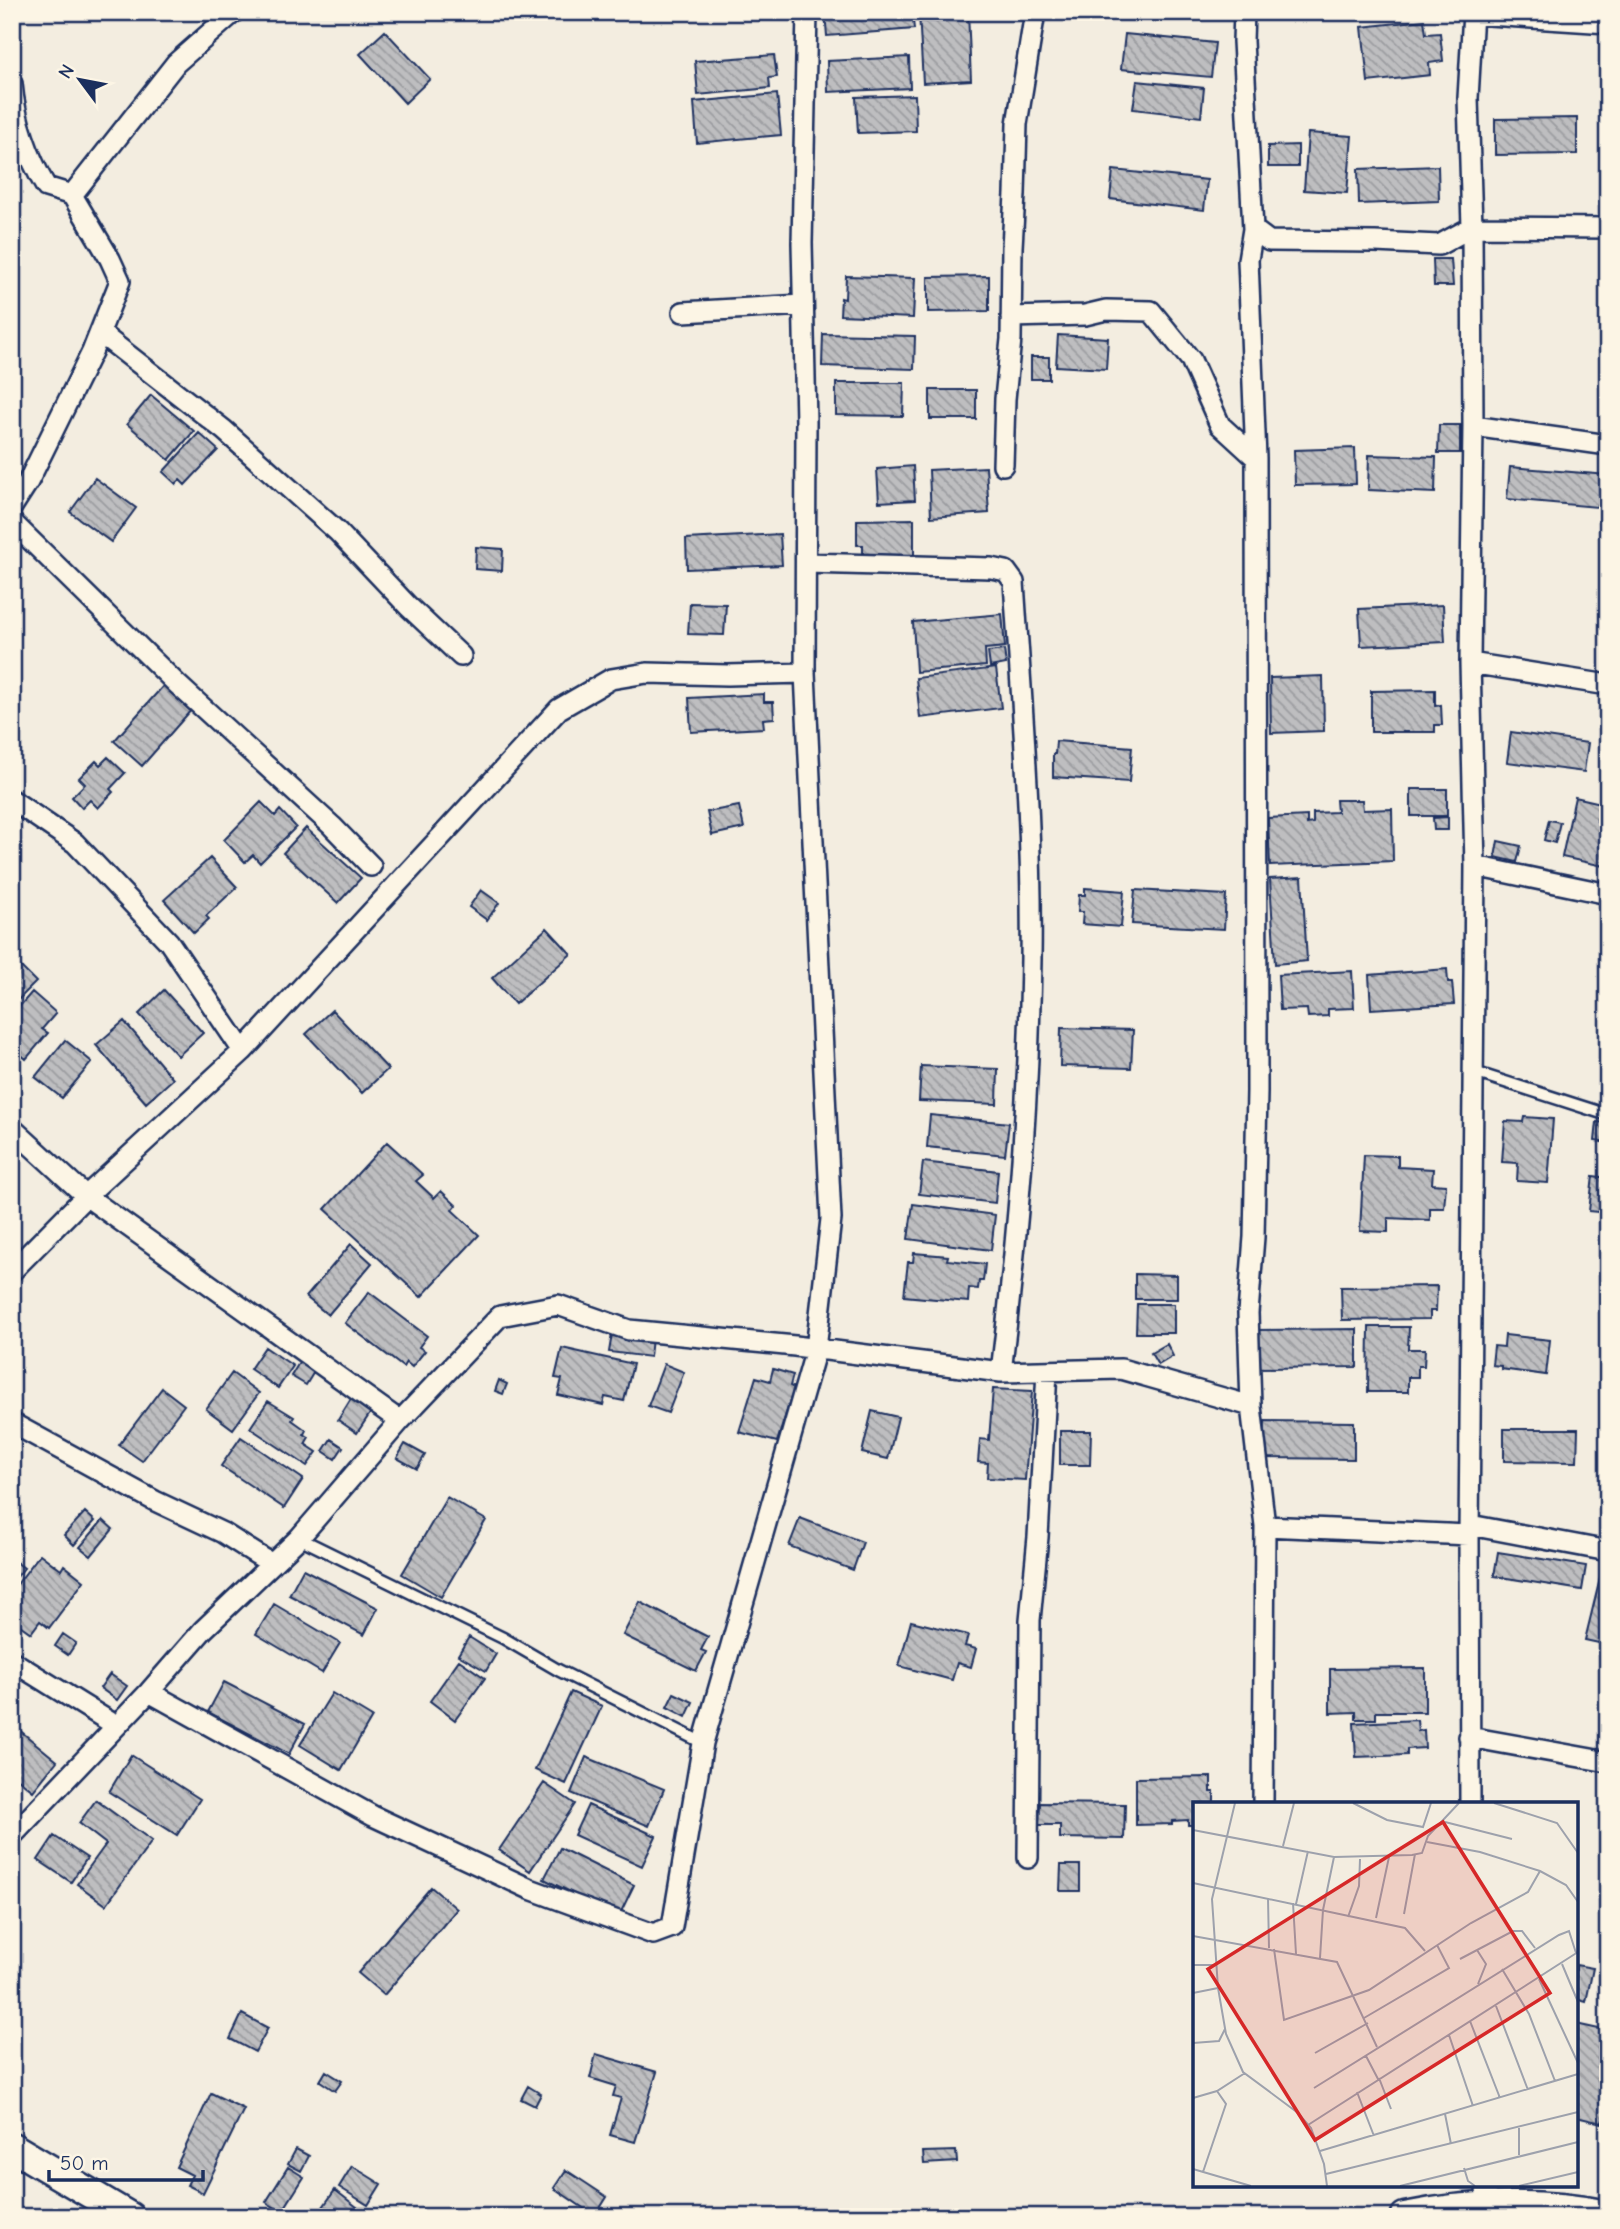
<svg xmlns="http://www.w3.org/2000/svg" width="1620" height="2229" font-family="'Comic Neue',sans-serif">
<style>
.building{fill:url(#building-back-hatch);stroke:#1b2f5e;stroke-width:2}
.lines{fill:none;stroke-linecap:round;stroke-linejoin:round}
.lane-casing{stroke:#1b2f5e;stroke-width:15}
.street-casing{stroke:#1b2f5e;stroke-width:24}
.secondary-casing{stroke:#1b2f5e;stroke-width:33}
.lane{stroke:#fcf5e5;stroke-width:10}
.street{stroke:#fcf5e5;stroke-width:19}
.secondary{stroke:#fcf5e5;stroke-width:28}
.inset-road{fill:none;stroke:#9da1ac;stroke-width:2}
.view{fill:#d62828;fill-opacity:0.15;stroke:#d62828;stroke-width:3.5}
.inset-edge{fill:none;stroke:#1b2f5e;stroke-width:3.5}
</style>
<defs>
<pattern id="building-back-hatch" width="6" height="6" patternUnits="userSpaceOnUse" patternTransform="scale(1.75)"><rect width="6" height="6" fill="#bebec0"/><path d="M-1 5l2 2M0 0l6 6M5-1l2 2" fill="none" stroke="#9a9b9f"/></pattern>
</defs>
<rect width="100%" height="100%" fill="#f3ede0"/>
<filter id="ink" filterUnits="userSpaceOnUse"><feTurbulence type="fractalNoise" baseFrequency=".0143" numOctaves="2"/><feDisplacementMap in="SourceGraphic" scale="14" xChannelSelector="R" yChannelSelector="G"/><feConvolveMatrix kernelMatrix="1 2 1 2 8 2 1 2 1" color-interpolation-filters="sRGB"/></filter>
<g filter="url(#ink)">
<path class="building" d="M825 12H912L914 29 827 36Z
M919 12H968L971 80 923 83Z
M1424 20 1426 34 1440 33 1443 61 1429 63 1430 75 1368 82 1362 27Z
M385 31 430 79 405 103 360 54Z
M1125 34 1215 43 1211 77 1121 69Z
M774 55 777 77 769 78 770 88 698 95 695 61Z
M909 57 910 88 828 92 827 61Z
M1137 81 1204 88 1201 117 1133 109Z
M777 94 781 135 697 143 694 102Z
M915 95 916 131 858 133 856 97Z
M1577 118V154L1495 155V119Z
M1308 133 1352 136 1347 193 1304 190Z
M1298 145V167H1268V146Z
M1438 166 1439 201 1359 204 1358 169Z
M1113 170 1207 180 1204 210 1110 199Z
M1433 259H1451L1453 286H1434Z
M846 276 915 278 913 318 840 315 841 298 845 299Z
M989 276V311L928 312V277Z
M823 334 915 336 914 369 822 366Z
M1058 335 1108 338 1106 369 1056 366Z
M1031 357H1049V379H1031Z
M836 383H904L903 416 836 415Z
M930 390H976V419H930Z
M151 395 194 431 169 460 127 424Z
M1439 425H1460V453H1438Z
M199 433 218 450 185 485 180 480 176 484 163 472Z
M1355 448 1356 484 1295 485 1294 450Z
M1369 455 1436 457 1435 493 1368 490Z
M913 466 915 500 879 502 877 469Z
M986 467 989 513 931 517 929 470Z
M1510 467 1608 475V508L1507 499Z
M95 478 136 508 111 542 70 512Z
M914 519V556H863V545H857V520Z
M780 534 782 565 687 569 686 539Z
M476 547 503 549 502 571 475 569Z
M690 603 726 604 724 635 688 634Z
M1443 605 1445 642 1361 646 1359 609Z
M1002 614 1005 647 985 649 986 666 916 672 913 622Z
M1004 650 1006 664 990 667 988 652Z
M996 668 1001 708 920 718 916 678Z
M1323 676 1324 731 1271 733 1270 678Z
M164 685 192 709 142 766 114 741Z
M1435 690V706L1441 705 1442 725H1435V732H1371V691Z
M764 694V702H773L774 718 763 719 764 728 691 732 689 698Z
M1511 732 1588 743 1584 772 1507 762Z
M1056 741 1132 747 1129 782 1053 777V754H1055Z
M108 757 125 773 110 789 113 792 98 808 90 800 82 808 72 797 85 784 79 778 96 761 100 765Z
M1411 789H1447V816H1411Z
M1575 797 1601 803 1597 821 1608 823V867L1562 857Z
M1336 800H1362L1363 810 1392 809 1393 861 1270 866 1268 818 1307 816V824L1313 823V813L1337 812Z
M261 802 275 816 280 810 296 827 260 863 253 855 245 862 224 840Z
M739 806 744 828 712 835 707 812Z
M1448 817V830H1434L1433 818Z
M1549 820 1560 822 1555 843 1544 840Z
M306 828 361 878 338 903 283 853Z
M1498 841 1521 846 1517 862 1495 857Z
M210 858 237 887 206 916 209 919 194 933 164 900Z
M1302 877 1307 961 1275 964 1270 879Z
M1085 888 1124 891 1121 927 1082 924 1083 912H1078L1079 895H1085Z
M481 890 499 903 487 920 469 907Z
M1135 890 1226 895 1224 929 1132 924Z
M547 928 571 954 515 1004 492 978Z
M12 958 36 982 12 1006Z
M1447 969 1448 982H1452L1454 1004 1371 1009 1369 975Z
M1352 971 1354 1008 1328 1009V1016L1308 1017 1307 1009 1280 1010 1278 975Z
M164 990 203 1033 178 1056 139 1014Z
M32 992 56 1013 42 1029 48 1033 26 1059 12 1047V1015Z
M332 1010 388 1069 362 1093 306 1034Z
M124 1021 173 1079 146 1103 96 1045Z
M1061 1028 1133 1030 1131 1068 1060 1066Z
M65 1040 92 1062 62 1098 35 1077Z
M921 1066 998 1069 997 1104 919 1101Z
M930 1115 1009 1123 1005 1155 927 1147Z
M1524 1117 1553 1119 1548 1183 1517 1181 1518 1163 1502 1162 1505 1121 1523 1122Z
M1597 1122 1608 1123V1143L1595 1141Z
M387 1142 423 1175 416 1181 434 1198 441 1191 456 1205 452 1210 479 1235 421 1297 325 1209Z
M1364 1155 1398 1156V1167L1433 1169 1432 1184 1446 1185 1444 1208H1430V1220L1388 1218V1232L1360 1231Z
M923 1162 998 1171 995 1203 919 1194Z
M1593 1176 1608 1178V1213L1589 1211Z
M913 1204 995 1215 991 1250 908 1239Z
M351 1244 372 1263 328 1315 306 1297Z
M914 1253 948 1256 947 1260 985 1264 983 1281H979L978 1289 969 1288 968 1302 904 1296 908 1262H913Z
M1135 1274 1177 1275V1299H1135Z
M1437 1286 1436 1311H1430V1319L1342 1320 1341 1287Z
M369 1292 427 1336 419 1347 425 1351 412 1367 406 1362 403 1367 345 1323Z
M1137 1304H1174V1333H1136Z
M1369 1327H1409L1408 1349H1425L1424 1366H1418V1377H1408V1392H1368Z
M1357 1329V1367L1256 1368V1330Z
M612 1334 652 1338 650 1357 609 1352Z
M1505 1335 1550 1340 1546 1375 1501 1369V1366L1492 1365 1494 1346 1504 1347Z
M1167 1344 1173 1356 1158 1365 1151 1353Z
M265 1347 293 1366 278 1388 250 1369Z
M562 1348 633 1364 624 1401 605 1397 603 1405 558 1395 562 1379 555 1378Z
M300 1361 315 1370 306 1385 291 1376Z
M664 1364 684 1372 668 1413 648 1406Z
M773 1369 793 1375 790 1386 794 1388 777 1442 739 1432 756 1377 770 1381Z
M232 1373 259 1393 233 1429 206 1409Z
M499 1380 507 1384 503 1394 495 1391Z
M162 1388 184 1405 142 1461 119 1445Z
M993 1389 1032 1391 1025 1480 987 1478 988 1463 978 1462 980 1439 989 1440Z
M351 1399 371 1412 357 1433 338 1420Z
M268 1401 294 1417 292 1420 306 1430 304 1434 309 1437 305 1444 317 1452 307 1466 250 1428Z
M872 1411 898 1417 888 1459 862 1453Z
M1265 1421 1354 1422V1459L1264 1458Z
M1504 1429H1578L1577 1462 1504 1461Z
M1060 1431H1091L1090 1465H1060Z
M241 1437 303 1479 284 1508 221 1466Z
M331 1439 343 1447 335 1459 323 1451Z
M405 1444 425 1455 417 1469 397 1458Z
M447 1497 486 1520 441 1597 402 1574Z
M85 1512 95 1521 74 1545 64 1535Z
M800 1518 863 1542 853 1570 789 1546Z
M103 1520 113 1529 91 1556 80 1547Z
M1498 1552 1586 1566 1582 1590 1494 1576Z
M40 1554 61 1570 64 1565 84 1581 49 1628 40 1621 31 1633 17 1623 21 1617 12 1610V1591Z
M12 1559 24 1568 12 1583Z
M1603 1566 1608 1568V1645L1585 1640Z
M303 1569 378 1608 364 1635 289 1595Z
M640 1602 708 1637 701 1650 706 1652 696 1671 623 1635Z
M274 1604 340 1643 322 1673 256 1634Z
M911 1621 968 1635 965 1646 976 1649 971 1667 957 1663 952 1680 899 1666Z
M63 1634 76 1643 68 1655 55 1646Z
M469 1637 496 1654 486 1671 458 1655Z
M459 1660 485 1678 455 1720 430 1701Z
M1425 1668V1712H1376V1719H1356V1712L1330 1713V1669Z
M110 1674 127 1686 117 1700 100 1688Z
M224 1682 305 1724 289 1754 208 1712Z
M571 1692 602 1706 566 1784 535 1770Z
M332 1693 372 1717 341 1770 300 1745Z
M674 1693 693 1702 686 1717 667 1707Z
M1417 1720 1418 1731 1424 1730 1425 1748 1407 1749V1755L1356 1757 1354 1723Z
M12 1724 57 1761 33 1791 12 1774Z
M131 1755 200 1799 177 1835 109 1792Z
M586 1757 664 1789 649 1826 571 1793Z
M1211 1777V1792H1214V1804H1195V1825H1188V1820L1172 1821V1824L1136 1825V1778Z
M544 1783 575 1804 530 1871 499 1850Z
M96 1800 152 1841 106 1905 77 1884 106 1844 79 1823Z
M1040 1803 1125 1804 1124 1839 1060 1838V1825H1039Z
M588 1805 656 1836 642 1866 574 1835Z
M54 1836 87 1858 71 1882 38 1860Z
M560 1848 634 1885 619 1916 544 1879Z
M1061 1865H1080V1891H1060Z
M431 1887 457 1909 384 1995 358 1973Z
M1576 1965 1593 1968 1586 2002 1576 1999Z
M242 2014 268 2028 255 2052 230 2039Z
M1576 2024 1608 2031V2097L1602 2123 1576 2117Z
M596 2054 657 2072 635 2142 610 2135 621 2098 613 2096 616 2086 590 2078Z
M326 2071 342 2081 335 2091 320 2081Z
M528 2086 541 2094 535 2106 521 2099Z
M211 2093 244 2109 203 2193 187 2185 192 2175 176 2167Z
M296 2149 309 2156 301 2171 288 2164Z
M956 2151 957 2162 924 2164 923 2152Z
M352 2166 381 2184 368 2205 339 2187Z
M288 2167 304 2177 282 2212 266 2202Z
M566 2170 607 2197 595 2216 554 2188Z
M335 2190 362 2211 358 2217H316Z"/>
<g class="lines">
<defs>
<path id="lane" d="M1474 1072 1608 1115
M299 1538 503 1638 558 1670 703 1743"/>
<path id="street" d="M1244 12 1243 41 1253 229 1248 260 1256 458 1257 1091 1254 1237 1248 1313 1251 1406 1265 1526 1263 1804
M1473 14 1608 23
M12 84C15 119 28 157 46 187L72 195 110 259 120 281 92 352 28 482 12 507
M72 195 176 63 234 12
M1253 229 1269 241 1375 242 1439 245 1472 227 1608 228
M683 312 803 305
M1011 317 1085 315 1106 310 1151 311 1191 360 1220 425 1256 458
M100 333 224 430 338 532 408 606 461 656
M1473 426 1608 445
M1003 465 1005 399 1011 339 1012 247 1015 194 1017 124 1035 12
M12 522 177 684 332 826 371 866
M806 563 991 568 1006 571 1014 582C1022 707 1033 833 1031 959 1029 1097 1018 1235 1001 1372
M1470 663 1608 685
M12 800 75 843 169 942 243 1051
M1475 866 1608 894
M12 1128 86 1196 400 1421
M12 1271 86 1196 243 1051 559 709 611 679 647 673 728 675 805 673
M12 1423 155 1501 223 1533 272 1564
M1470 1525 1608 1551
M1265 1526 1469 1535
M12 1661 115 1725
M149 1692 373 1816 530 1889 653 1934 672 1927 703 1743 816 1349 831 1219 805 673 806 422 802 243 807 12
M1469 1737 1608 1762
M1470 1804 1469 1535 1475 866 1470 663 1473 426 1472 227 1468 98 1473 12
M12 1836 149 1692 203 1630 299 1538 400 1421 500 1316 558 1305 629 1330 795 1346 1001 1372 1121 1369 1251 1406
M1028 1858 1030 1620 1038 1537 1047 1371
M1486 2185 1487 2207"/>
<path id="secondary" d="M12 2147 130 2217
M1405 2217C1472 2203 1541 2202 1608 2215"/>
</defs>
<use href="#lane" class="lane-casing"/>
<use href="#street" class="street-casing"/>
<use href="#secondary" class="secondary-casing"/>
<use href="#lane" class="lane"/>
<use href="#street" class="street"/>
<use href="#secondary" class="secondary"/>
</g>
</g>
<g transform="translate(1193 1802)">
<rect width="385" height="385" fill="#f3ede0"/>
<path class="inset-road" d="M42 1 19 97 25 186 33 232 50 270 105 311 118 326 131 362 134 384M160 1 194 18 230 25 238 1M301 1 364 21 385 51M252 20 319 37M0 28 141 55 219 53 229 51 235 34 266 1M234 40 287 50 347 69 373 83 385 100M90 44 101 1M0 81 212 126 232 149M75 96 76 146M100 101 103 152M103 102 115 49M211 112 222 52M155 115 166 84 167 57M183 116 196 55M0 134 144 160 184 245M81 147 91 218 176 188 278 121 335 90 347 69M284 148 293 162 285 182M127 156 130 108 141 55M267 157 320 129H329L342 146M369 162 385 200M0 163H24M309 167 336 212 362 279M346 177 385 261M0 191 25 186M303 204 335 288M171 216 256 166 244 143M277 219 307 296M256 233 280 304M0 241 26 239 32 227M122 251 175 221M173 254 185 277M186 276 198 307M121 286 366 133 376 129 383 151M164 290 181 334M0 296 24 289 52 271M252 312 258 342M115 323 385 150M326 326V353M127 349 385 272M271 366 275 379 282 384M0 367 58 384M10 370 33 302 24 289M133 372 385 310M207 384 385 340M326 384 385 370"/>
<path class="view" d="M250 20 357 191 122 338 15 167Z"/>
<rect width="385" height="385" class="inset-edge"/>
</g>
<rect width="1620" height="2229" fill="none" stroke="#fcf5e5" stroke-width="42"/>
<rect x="21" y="21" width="1578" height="2187" fill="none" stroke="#1b2f5e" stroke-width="2.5" filter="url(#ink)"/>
<g transform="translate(80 80) rotate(302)" stroke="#fcf5e5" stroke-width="5" paint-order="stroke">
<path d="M0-5L12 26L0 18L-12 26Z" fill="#1b2f5e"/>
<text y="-10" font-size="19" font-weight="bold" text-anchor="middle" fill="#1b2f5e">N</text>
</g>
<path d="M49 2170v10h154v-10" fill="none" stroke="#1b2f5e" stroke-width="3.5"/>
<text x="60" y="2170" font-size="21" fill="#1b2f5e" stroke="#fcf5e5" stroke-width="5" paint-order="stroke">50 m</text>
</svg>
